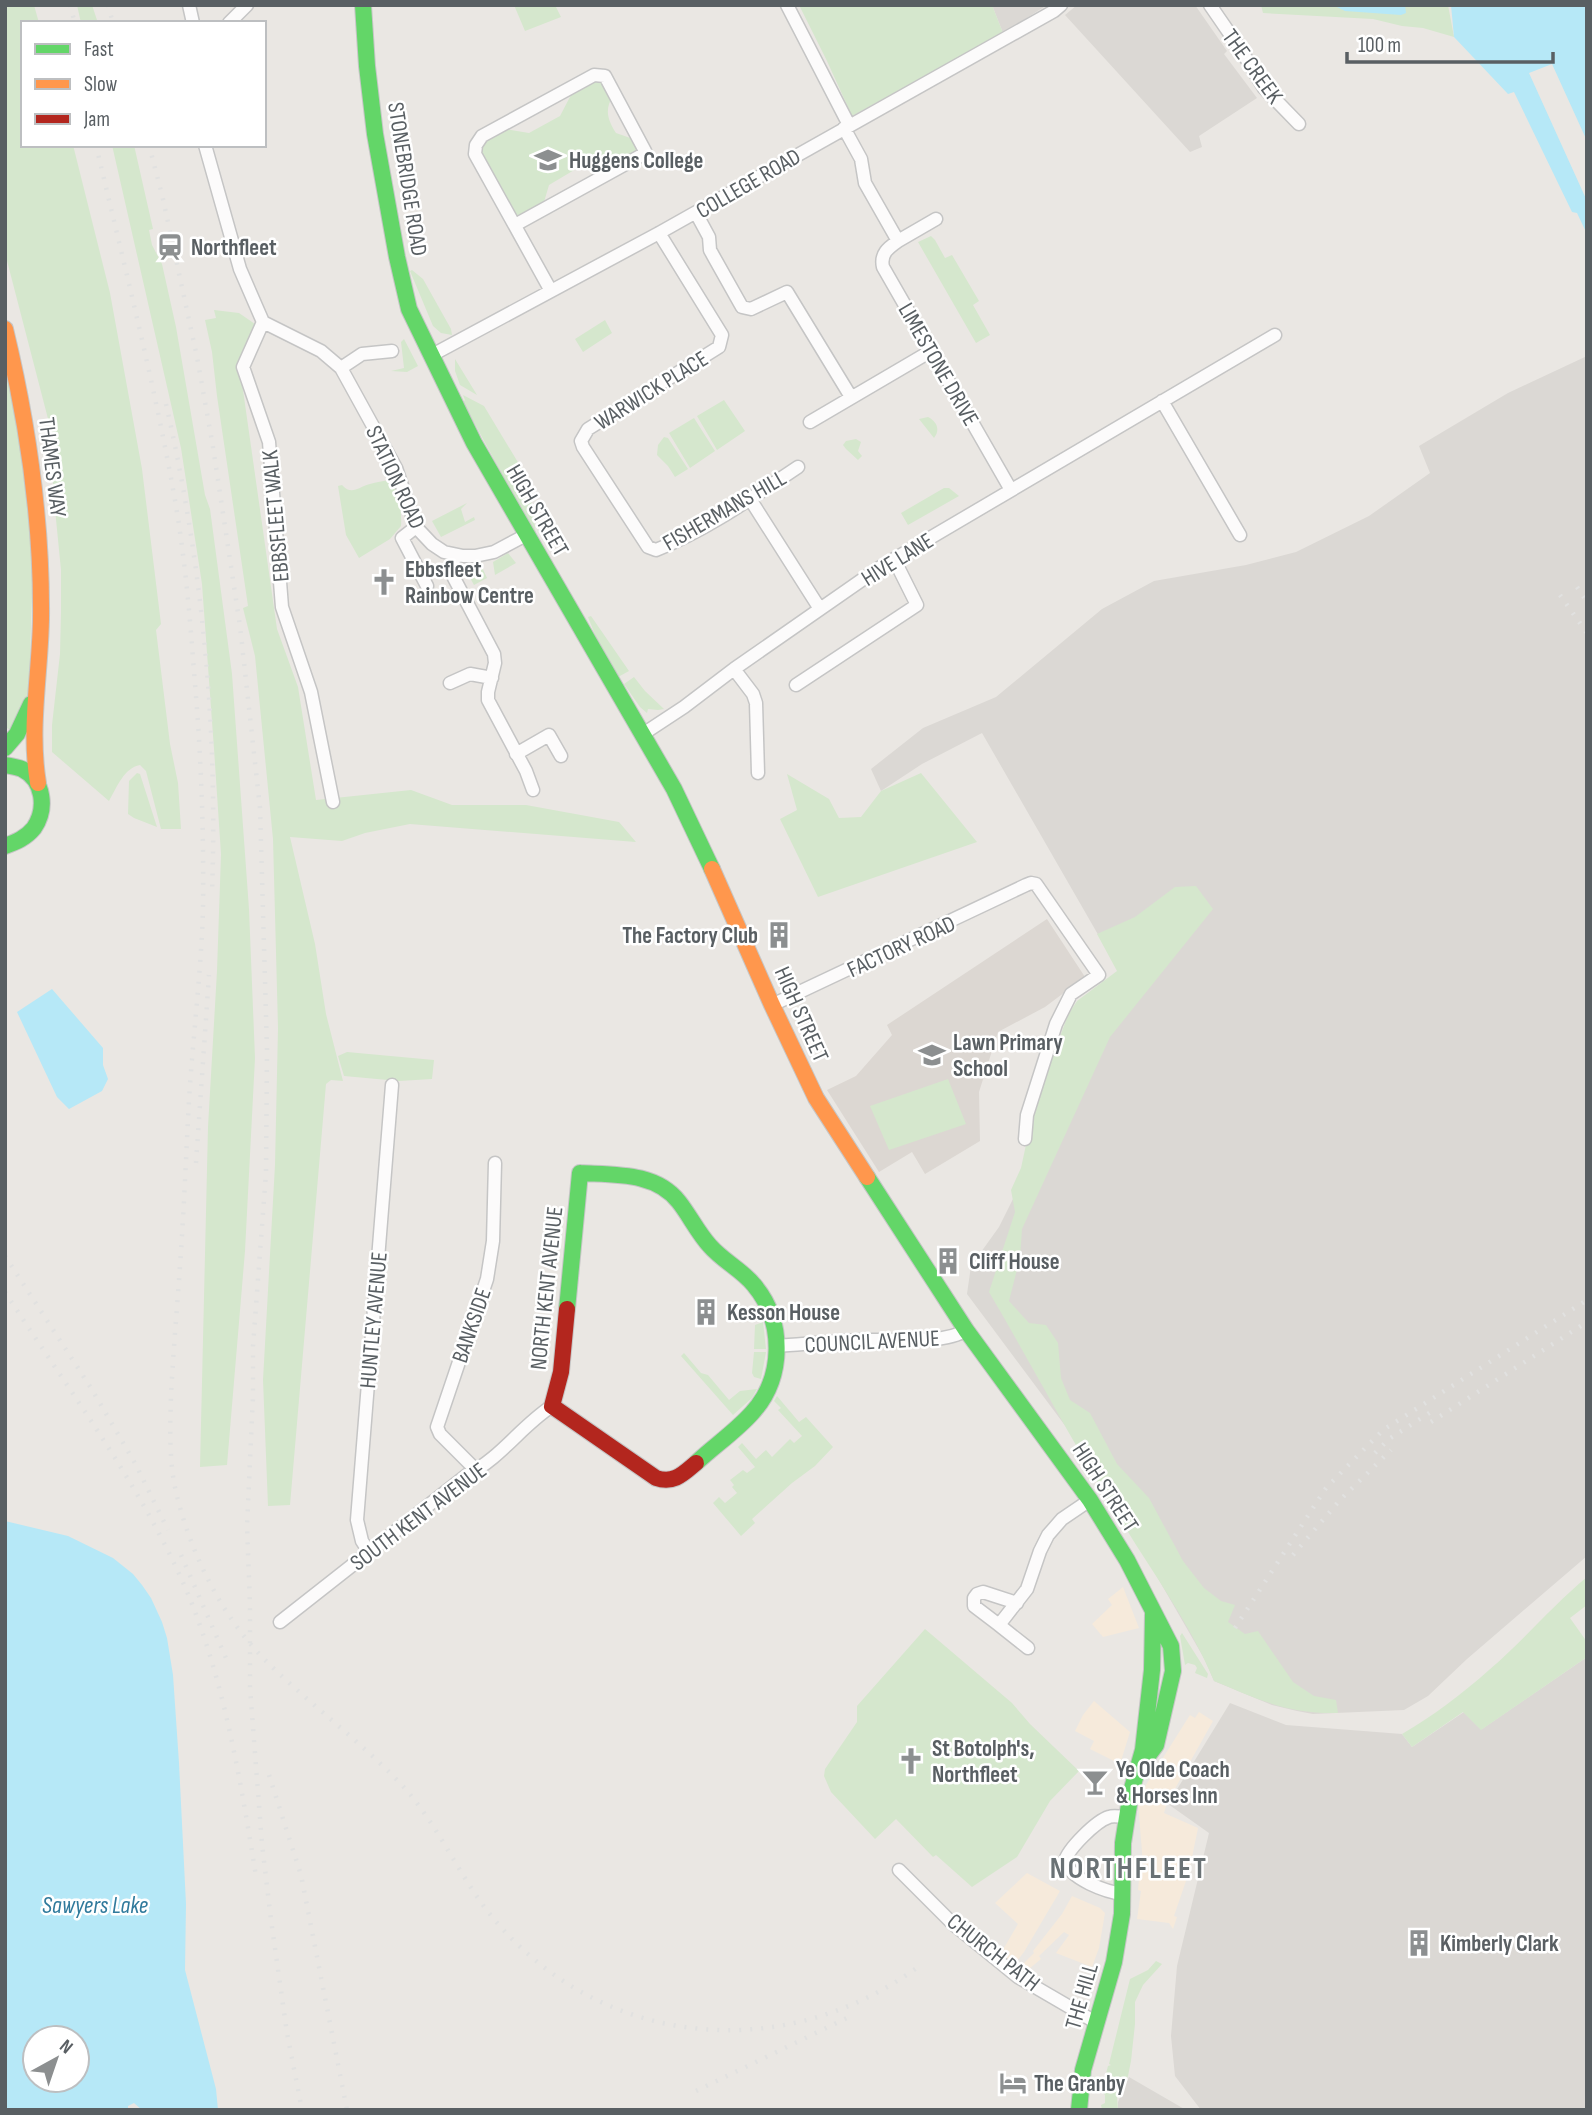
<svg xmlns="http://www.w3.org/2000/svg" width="1592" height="2115" font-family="'Sofia Sans Condensed',sans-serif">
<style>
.commercial{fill:#f6eadb}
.industrial{fill:#dbd8d4}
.education{fill:#dcd7d2}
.green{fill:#d5e7cd}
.water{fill:#b6e8f7;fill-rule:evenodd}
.pier{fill:#eae7e3}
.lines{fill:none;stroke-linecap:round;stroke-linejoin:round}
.street-casing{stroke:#c5c5c5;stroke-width:15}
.fast-casing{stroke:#c6c6c6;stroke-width:18}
.slow-casing{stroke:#c6c6c6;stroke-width:18}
.jam-casing{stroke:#c6c6c6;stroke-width:18}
.street{stroke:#fcfbfb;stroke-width:12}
.fast{stroke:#63d668;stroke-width:16}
.slow{stroke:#ff974d;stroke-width:16}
.jam{stroke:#b3261e;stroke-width:16}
.rail{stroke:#e1e1e0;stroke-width:4.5;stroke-dasharray:2 9;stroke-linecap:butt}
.labels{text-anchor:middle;stroke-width:5;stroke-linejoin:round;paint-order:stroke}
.street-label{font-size:23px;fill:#595f63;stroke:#fff}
.poi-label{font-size:23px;font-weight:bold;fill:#595f63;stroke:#fff;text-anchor:start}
.water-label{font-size:24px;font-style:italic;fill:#307a9c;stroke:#fff}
.district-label{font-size:30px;font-weight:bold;letter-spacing:2px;fill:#6a7275;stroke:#fff}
</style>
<rect width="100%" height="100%" fill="#eae7e3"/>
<path class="commercial" d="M1123 1587 1139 1628 1103 1637 1092 1624 1112 1605 1108 1599Z
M1094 1701 1130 1732 1120 1764 1090 1749 1094 1741 1075 1731 1083 1715Z
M1199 1712 1213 1721 1167 1803 1164 1813 1198 1828 1189 1872 1174 1916 1177 1917 1173 1929 1169 1923 1137 1919 1141 1891 1138 1890 1139 1880 1143 1864 1138 1803 1144 1788 1188 1718 1190 1715 1195 1718Z
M1027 1873 1060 1891 1024 1952 1013 1966 1004 1961 1001 1953 1018 1924 995 1903Z
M1072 1896 1100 1908 1105 1913 1099 1948 1092 1967 1056 1953 1069 1935 1064 1932 1039 1956 1041 1959 1024 1973 1018 1969 1034 1953 1033 1951 1062 1914Z"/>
<path class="industrial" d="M992 5H1047L1003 33Z
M1077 5H1195L1227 51 1224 54 1257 98 1199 136 1202 147 1190 152 1065 15Z
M1587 356V1556L1467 1659 1428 1696 1404 1710 1313 1714 1297 1711 1272 1705 1214 1681 1205 1660 1087 1455 967 1294 971 1266 999 1227 1025 1175 1119 971 982 733 922 764 881 791 871 769 923 728 996 697 1102 609 1154 581 1246 565 1296 552 1369 516 1430 473 1419 446 1508 393Z
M1587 1657V2110H1201L1175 2076 1171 2036 1177 1966 1209 1833 1168 1804 1230 1703 1286 1725 1402 1734 1412 1747 1464 1712 1482 1729Z
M1129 2077 1186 2110H1118V2102Z"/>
<path class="education" d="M1047 919 1085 977 1045 1007 998 1032 979 1092 980 1141 925 1174 912 1152 879 1172 827 1090 856 1076 892 1035 887 1025Z"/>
<path class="green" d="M5 5H34L39 23H23V145H73L110 293 142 469 161 624 156 630 170 744 178 783 181 829H161L146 771 140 765C124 768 117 787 109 801L52 752V725L60 654 61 612V570L53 489V438L5 253Z
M77 5H92L98 23H81Z
M514 5H555L561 17 525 31Z
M799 5H992L1003 33 852 116 827 61Z
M1261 5H1448L1454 37 1423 28 1402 26 1373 19 1263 13Z
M593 81 605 83 613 96C604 110 608 120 616 133L636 140 638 146 634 155 609 167 591 160 549 185 544 202 517 216 512 213 479 155 480 145 486 139 505 129 529 133 560 116 571 95Z
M112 145H134L153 229 149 230 152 245 162 264 176 327 205 495 210 509 232 674 249 909 255 1058 245 1251 227 1465 200 1467 208 1127 217 971 221 854 214 749 202 584 181 448Z
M931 236 935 240 945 258 952 255 979 301 973 305 990 335 976 343 918 242Z
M412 270 423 279 451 329 452 335 441 333 433 326 410 271Z
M214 310 239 313 255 324 239 362 277 629 298 687 316 800 411 790 452 805H526L619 822 636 842 410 824 365 833 342 841 290 837 315 944 326 1014 343 1081 331 1080 326 1084 290 1505 268 1506 263 1380 275 1165 278 1028 273 839 255 656 243 608 248 606 217 396 212 352 205 320 216 318Z
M605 320 612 333 583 352 575 339Z
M404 339 418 366 407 372 391 371 404 368 401 342Z
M455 359 477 395 460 385 455 371Z
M5 361 20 431 33 562 29 692 11 731 7 728 5 729Z
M463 395 484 406 528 479 536 534 527 520 463 402 465 400Z
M724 400 745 431 717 450 697 416Z
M928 417C936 421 941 429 934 438L919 419Z
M694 418 715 451 690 468 669 433Z
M664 437 668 438 688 469 675 477 668 466 657 455 658 445Z
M856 439 861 442 858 451 862 456 858 460 846 449 843 445 846 441Z
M390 480C399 490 402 512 401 526L390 539 359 558 346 535 338 486 342 485C352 496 358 487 370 484 376 482 383 481 390 480Z
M944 488H949L959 496 908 525 901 513Z
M467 503 461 509 465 522 474 517 475 520 441 537 432 521Z
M508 553 516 563 495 575 493 562Z
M480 563 487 578 474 585 469 576 465 575 471 566Z
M591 616 629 671 618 677 598 642 588 617Z
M634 677 645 691 664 709 658 710 648 709 647 713 640 707 624 684Z
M137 773 140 774 157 827 134 818 128 814 129 781Z
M921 773 977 842 818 897 780 819 797 810 787 774 829 799 839 818 861 817 881 791Z
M1196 886 1213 909 1110 1037 1022 1229 1020 1258 1009 1301 1029 1323 1046 1325 1058 1343 1061 1378 1070 1400 1090 1413 1117 1464 1149 1498 1183 1561 1204 1588 1221 1601 1235 1605 1228 1622 1245 1634 1258 1631 1293 1682 1314 1696 1336 1700 1338 1713C1287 1714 1260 1700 1214 1681 1190 1623 1152 1572 1120 1519 1074 1445 1033 1367 989 1292L1015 1212 1011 1190 1021 1168 1035 1103 1068 1015 1077 1001 1117 971 1097 934 1135 917 1175 887Z
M347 1052 434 1060 432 1079 399 1081 344 1076 338 1056Z
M948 1079 966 1124 889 1150 870 1106Z
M763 1322 766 1349H754L755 1325Z
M754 1352H766L761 1379 754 1377 752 1373Z
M684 1353 701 1373 708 1375 729 1400 740 1391 757 1389 752 1398 733 1415 681 1356Z
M777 1396 799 1422 806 1417 833 1447 815 1466 792 1483 752 1519 755 1523 741 1536 713 1503 719 1497 725 1503 737 1493 732 1487 734 1485 730 1480 743 1470 747 1473 755 1467 738 1447 742 1443 756 1459 766 1450 772 1457 790 1439 794 1443 802 1436 778 1410 781 1408 774 1401Z
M1587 1577V1605L1570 1618 1587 1642V1657L1481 1730 1463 1712 1412 1747 1402 1734C1433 1716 1462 1694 1489 1670 1523 1641 1552 1606 1587 1577Z
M925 1629 1012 1703 1030 1724 1079 1771 1050 1801 1017 1857 972 1887 936 1855 933 1857 896 1819 875 1839 831 1792 824 1776 825 1769 857 1722V1706Z
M1182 1633 1208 1674 1207 1678 1195 1673 1197 1668 1195 1665 1188 1663 1185 1665 1180 1636Z
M1156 1961 1162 1964 1143 1985 1135 2002V2024L1131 2061 1128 2076 1117 2097 1118 2110H1102L1101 2105 1105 2103V2095L1103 2093V2085L1108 2066 1111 2065 1109 2064 1130 1979 1148 1970Z"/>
<path class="water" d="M1333 5H1405L1406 13 1401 15 1345 11Z
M1451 5H1587V234L1577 213 1572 212 1514 92 1508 94 1454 37Z
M52 989 103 1048V1065L108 1079 102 1091 69 1109 57 1097 17 1012Z
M5 1521 68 1536 113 1558 133 1574 142 1585 151 1598 162 1622 167 1638 173 1675 179 1763 186 1904 185 1970 216 2089 218 2110H142L134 2103 128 2106V2110H5ZM35 2038H77V2080H35Z"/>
<path class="pier" d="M1552 64 1587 141V201L1529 73Z"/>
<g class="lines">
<defs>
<path id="street" d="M189 5 193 23
M787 5 849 125
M1210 5 1241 50 1264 88 1299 124
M229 23 247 5
M844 128 861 159 865 183 898 241 936 219
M205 145 240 269 263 322
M696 213 709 237 710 250 715 259 742 307 751 309 787 292 851 397
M515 225 642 155 645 151 605 76 594 75 482 136 476 145 475 154 551 291
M659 233 722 335 719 347 588 429 581 441 583 447 648 547 656 550C707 530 753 497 798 467
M898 241C888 248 880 254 883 267L1011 490
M392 351 362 354 341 368 396 468 416 527 432 544 444 552 463 556H475L494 552 526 535
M432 355 659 233 1054 11 1061 5
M1162 401 1240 535
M810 422 931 351
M750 499 820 609
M416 527 402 538 427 586
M455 555 452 569 454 578 494 654 495 663 488 692V700L526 771 533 790
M734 669 753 694 756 703 758 773
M450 683 470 674 492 678
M796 685 917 605 894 559
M643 734 684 707 734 669 879 568 1275 335
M516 754 549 735 561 756
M333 802 311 692 282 607 269 442 243 367 263 322 321 351 341 368
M772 1005 1026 885 1031 883 1036 884 1099 975 1071 994 1056 1024 1027 1115 1025 1139
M777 1346C806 1344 835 1341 864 1340 891 1339 944 1345 966 1330
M476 1470 440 1434 437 1427 487 1279 493 1241 495 1163
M369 1552 362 1541 357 1520 392 1085
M280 1622 467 1475C502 1457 520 1427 552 1406
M999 1625 974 1606V1598L977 1594 983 1592 1017 1603
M1028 1648 999 1625 1027 1589 1040 1551 1048 1535 1062 1519 1090 1500
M899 1870 953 1924 1018 1977 1097 2023
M1123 1894C1106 1892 1070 1879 1065 1861 1068 1849 1096 1821 1109 1817 1114 1815 1120 1817 1126 1817"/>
<path id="fast" d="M363 5 367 66 375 134 397 257 409 309 474 443 674 789 712 869
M5 748 17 734 31 704
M5 765C10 766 17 767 22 769 44 780 47 809 34 828 26 838 16 842 5 846
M580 1173C615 1175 656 1172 679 1202 690 1216 698 1233 710 1246 723 1261 742 1270 754 1285 785 1322 784 1378 752 1413 735 1432 714 1446 696 1463
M867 1177 966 1330 1090 1500 1127 1560 1171 1646 1173 1671 1156 1745 1138 1769
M567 1309 580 1173
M1079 2110 1083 2070 1114 1962 1122 1914 1123 1843 1131 1792 1143 1750 1152 1670 1153 1614"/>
<path id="slow" d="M5 329C28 424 42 521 41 619 40 674 29 728 38 783
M712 869 772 1005 816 1098 867 1177"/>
<path id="jam" d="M567 1309 561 1372 552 1406 656 1478C674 1484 683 1474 696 1463"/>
</defs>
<use href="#street" class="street-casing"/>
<use href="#fast" class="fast-casing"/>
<use href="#slow" class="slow-casing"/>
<use href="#jam" class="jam-casing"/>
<use href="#street" class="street"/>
<use href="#fast" class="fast"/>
<use href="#slow" class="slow"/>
<use href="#jam" class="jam"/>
<path class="rail" d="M70 5 75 23
M108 5 113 23
M96 145C124 265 155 385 176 506 185 560 190 617 194 672 201 751 204 830 203 910 201 973 193 1036 189 1100 186 1155 184 1211 180 1266 177 1310 173 1353 171 1397 170 1429 169 1461 176 1492 190 1552 221 1615 264 1659 306 1701 355 1737 396 1779 439 1822 459 1880 499 1925 609 2050 786 2063 918 1967
M149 145 163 199 197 357 213 447 240 626 260 808 267 1050 266 1173 253 1346V1396L247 1526 250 1605V1688L262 1844 271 1920 287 2033 302 2110
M166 404C202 563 218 728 212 891
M1577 587 1587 602
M1560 595 1587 633
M196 1163 209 975
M5 1256 91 1388 136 1465 168 1530
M5 1292C67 1388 139 1482 185 1587 224 1678 240 1778 256 1876
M1431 1422 1587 1322
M1375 1453 1389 1439 1437 1408
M181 1555 229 1665
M1293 1555 1340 1500 1391 1450
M1235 1628 1326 1488 1383 1430 1587 1300
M269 1775 301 1875 347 2110
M696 2091 853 2015"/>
</g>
<defs>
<symbol id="school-bare" viewBox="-9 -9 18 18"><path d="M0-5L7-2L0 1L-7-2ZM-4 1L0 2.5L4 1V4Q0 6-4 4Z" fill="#8c8f90" stroke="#fff" stroke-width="2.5" paint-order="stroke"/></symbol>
<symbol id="station-bare" viewBox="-9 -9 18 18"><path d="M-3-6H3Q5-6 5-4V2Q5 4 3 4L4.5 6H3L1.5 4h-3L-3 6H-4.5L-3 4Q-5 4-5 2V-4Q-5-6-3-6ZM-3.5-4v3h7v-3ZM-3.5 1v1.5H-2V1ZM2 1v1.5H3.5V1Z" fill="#8c8f90" stroke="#fff" stroke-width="2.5" paint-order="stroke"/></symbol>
<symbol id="church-bare" viewBox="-9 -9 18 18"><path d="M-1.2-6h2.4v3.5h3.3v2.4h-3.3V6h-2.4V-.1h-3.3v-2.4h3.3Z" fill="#8c8f90" stroke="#fff" stroke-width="2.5" paint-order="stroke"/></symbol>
<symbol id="building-bare" viewBox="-9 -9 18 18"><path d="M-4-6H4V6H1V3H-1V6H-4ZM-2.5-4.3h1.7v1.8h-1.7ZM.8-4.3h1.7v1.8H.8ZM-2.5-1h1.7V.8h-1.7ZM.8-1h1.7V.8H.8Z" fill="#8c8f90" stroke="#fff" stroke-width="2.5" paint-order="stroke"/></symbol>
<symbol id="bar-bare" viewBox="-9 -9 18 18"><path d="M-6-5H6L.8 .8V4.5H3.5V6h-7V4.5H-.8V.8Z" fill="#8c8f90" stroke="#fff" stroke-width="2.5" paint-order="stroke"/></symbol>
<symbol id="hotel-bare" viewBox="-9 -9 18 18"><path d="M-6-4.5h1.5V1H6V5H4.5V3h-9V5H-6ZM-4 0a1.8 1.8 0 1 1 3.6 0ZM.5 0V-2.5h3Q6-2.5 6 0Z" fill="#8c8f90" stroke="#fff" stroke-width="2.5" paint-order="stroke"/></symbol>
</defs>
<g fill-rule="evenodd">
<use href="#school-bare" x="529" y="141" width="38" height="38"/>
<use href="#station-bare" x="151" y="228" width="38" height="38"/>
<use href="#church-bare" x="365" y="563" width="38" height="38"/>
<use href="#building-bare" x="760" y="916" width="38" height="38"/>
<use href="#school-bare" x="913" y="1036" width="38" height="38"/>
<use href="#building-bare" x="929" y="1242" width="38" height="38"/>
<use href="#building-bare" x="687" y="1293" width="38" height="38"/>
<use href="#church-bare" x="892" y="1742" width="38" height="38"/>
<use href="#bar-bare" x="1076" y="1763" width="38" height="38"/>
<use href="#building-bare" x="1400" y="1924" width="38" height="38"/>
<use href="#hotel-bare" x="994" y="2064" width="38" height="38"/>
</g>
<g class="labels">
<g class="street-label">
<text transform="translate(1253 66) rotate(54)" y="8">THE CREEK</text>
<text transform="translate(408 179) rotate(81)" y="8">STONEBRIDGE ROAD</text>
<text transform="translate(748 183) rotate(-30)" y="8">COLLEGE ROAD</text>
<text transform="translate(939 364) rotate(60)" y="8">LIMESTONE DRIVE</text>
<text transform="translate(651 390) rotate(-32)" y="8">WARWICK PLACE</text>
<text transform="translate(53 467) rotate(83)" y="8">THAMES WAY</text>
<text transform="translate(396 477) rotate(65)" y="8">STATION ROAD</text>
<text transform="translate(538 510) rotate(60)" y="8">HIGH STREET</text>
<text transform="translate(724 510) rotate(-30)" y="8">FISHERMANS HILL</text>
<text transform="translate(275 516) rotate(-95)" y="8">EBBSFLEET WALK</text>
<text transform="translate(897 559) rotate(-32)" y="8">HIVE LANE</text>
<text transform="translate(901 946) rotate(-25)" y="8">FACTORY ROAD</text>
<text transform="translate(802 1014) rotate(66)" y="8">HIGH STREET</text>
<text transform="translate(546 1288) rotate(-84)" y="8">NORTH KENT AVENUE</text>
<text transform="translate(373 1320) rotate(-85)" y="8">HUNTLEY AVENUE</text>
<text transform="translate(471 1325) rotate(-71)" y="8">BANKSIDE</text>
<text transform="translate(872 1341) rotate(-3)" y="8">COUNCIL AVENUE</text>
<text transform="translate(1106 1487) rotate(57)" y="8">HIGH STREET</text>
<text transform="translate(418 1516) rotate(-37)" y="8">SOUTH KENT AVENUE</text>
<text transform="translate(994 1952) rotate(38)" y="8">CHURCH PATH</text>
<text transform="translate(1081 1996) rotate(-74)" y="8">THE HILL</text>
</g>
<g class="poi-label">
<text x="569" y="168">Huggens College</text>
<text x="191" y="255">Northfleet</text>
<text x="405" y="577">Ebbsfleet<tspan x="405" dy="26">Rainbow Centre</tspan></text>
<text x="758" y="943" text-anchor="end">The Factory Club</text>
<text x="953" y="1050">Lawn Primary<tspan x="953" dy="26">School</tspan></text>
<text x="969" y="1269">Cliff House</text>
<text x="727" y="1320">Kesson House</text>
<text x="932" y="1756">St Botolph's,<tspan x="932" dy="26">Northfleet</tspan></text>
<text x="1116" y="1777">Ye Olde Coach<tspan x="1116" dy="26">&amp; Horses Inn</tspan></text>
<text x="1440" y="1951">Kimberly Clark</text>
<text x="1034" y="2091">The Granby</text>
</g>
<g class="water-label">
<text x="95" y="1913">Sawyers Lake</text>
</g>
<g class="district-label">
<text x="1129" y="1878">NORTHFLEET</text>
</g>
</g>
<rect width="1592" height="2115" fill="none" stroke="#595f63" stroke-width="14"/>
<rect x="21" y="21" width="245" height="126" fill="#ffffff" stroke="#bdbfc1" stroke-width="2"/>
<rect x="35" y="44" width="35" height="10" fill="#63d668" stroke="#bdbfc1" stroke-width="2"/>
<text x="84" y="56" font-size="21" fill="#595f63">Fast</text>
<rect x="35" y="79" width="35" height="10" fill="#ff974d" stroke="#bdbfc1" stroke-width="2"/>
<text x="84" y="91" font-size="21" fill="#595f63">Slow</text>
<rect x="35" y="114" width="35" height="10" fill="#b3261e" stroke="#bdbfc1" stroke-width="2"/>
<text x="84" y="126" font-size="21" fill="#595f63">Jam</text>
<g transform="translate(56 2059) rotate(40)"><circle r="33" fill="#ffffff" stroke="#bdbfc1" stroke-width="2"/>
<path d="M0-5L12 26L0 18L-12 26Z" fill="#8c8f90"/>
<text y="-10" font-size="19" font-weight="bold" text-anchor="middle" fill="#595f63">N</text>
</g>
<path d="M1347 52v10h206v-10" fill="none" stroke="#595f63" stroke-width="3.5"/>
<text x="1358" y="52" font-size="21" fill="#595f63" stroke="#ffffff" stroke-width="5" paint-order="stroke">100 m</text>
</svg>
